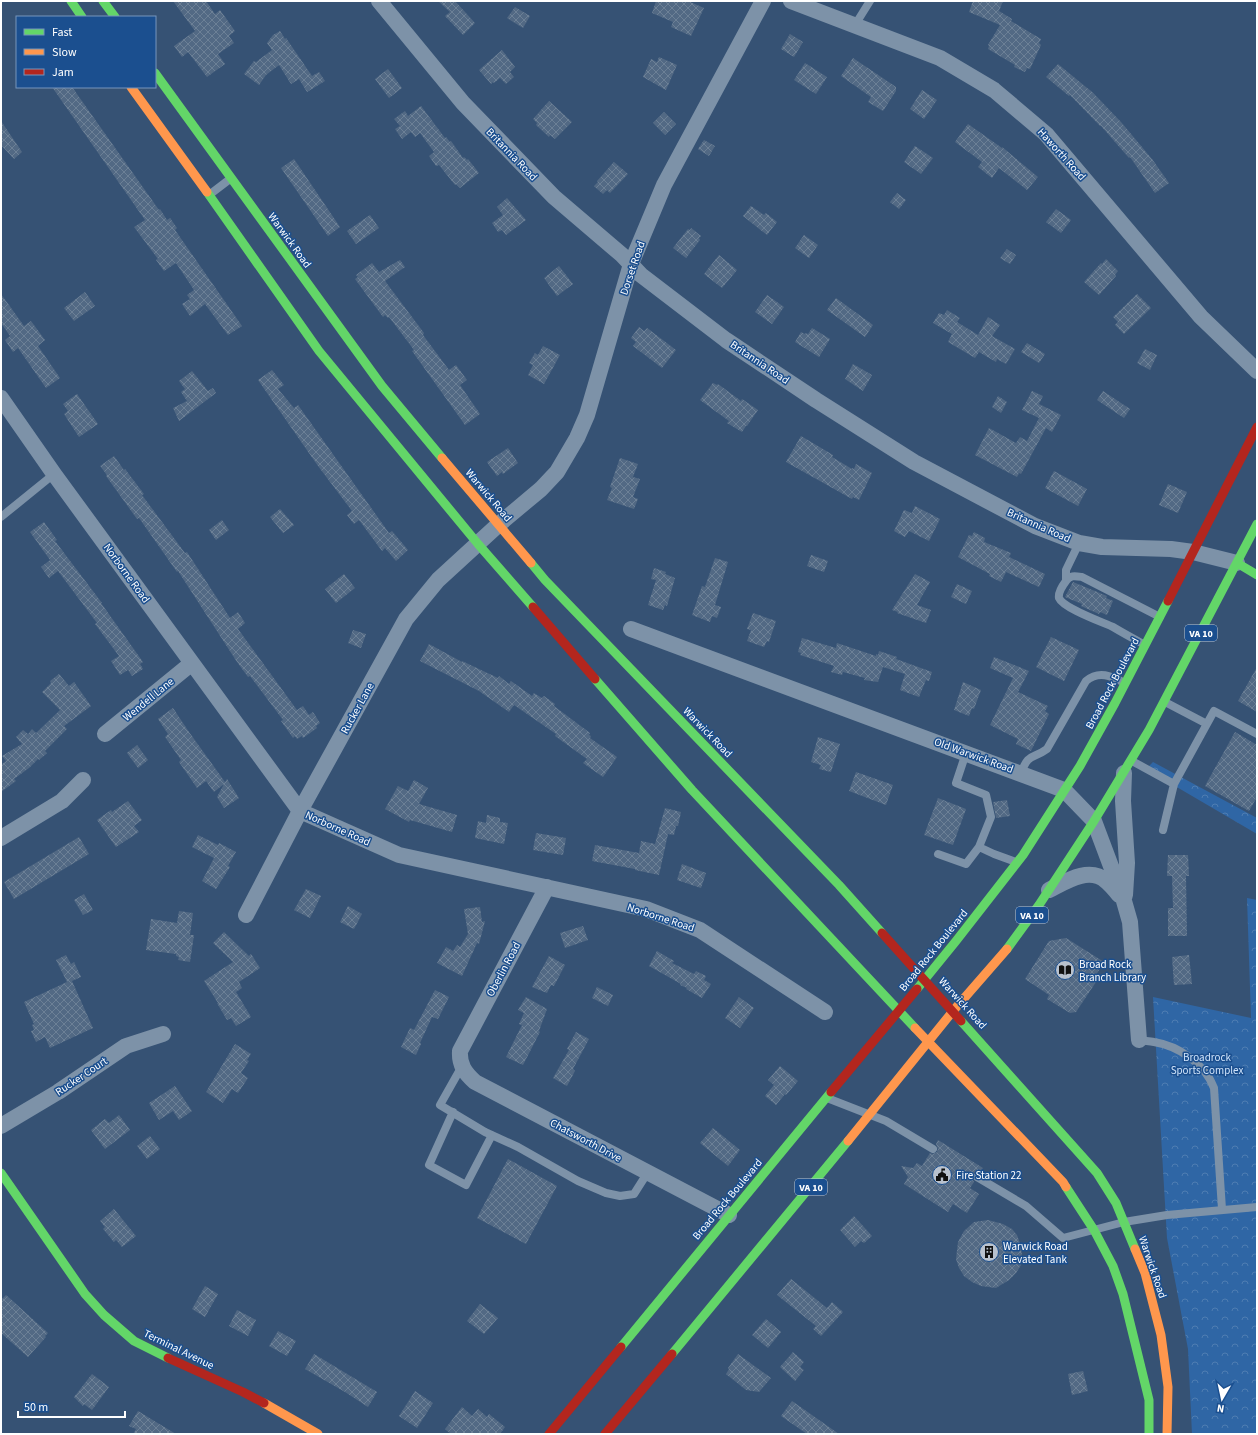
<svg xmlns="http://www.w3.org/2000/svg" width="1258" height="1435" font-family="'Source Sans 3',sans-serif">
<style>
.forest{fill:url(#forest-crowns)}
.building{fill:url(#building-cross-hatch)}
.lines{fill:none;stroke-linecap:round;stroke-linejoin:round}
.lane{stroke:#7d92a8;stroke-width:8}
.street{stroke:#7d92a8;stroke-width:16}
.fast{stroke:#63d668;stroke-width:9}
.slow{stroke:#ff974d;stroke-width:9}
.jam{stroke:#b3261e;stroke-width:9}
.labels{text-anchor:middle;stroke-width:3;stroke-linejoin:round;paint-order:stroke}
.shield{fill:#1b4f8f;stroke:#bbcadd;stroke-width:1}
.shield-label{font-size:10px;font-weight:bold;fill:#fff}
.street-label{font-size:11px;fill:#fff;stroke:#1b4f8f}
.poi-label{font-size:11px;fill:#fff;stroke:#1b4f8f;text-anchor:start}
.park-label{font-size:11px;fill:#cfe3fa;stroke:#1b4f8f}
</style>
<defs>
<pattern id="forest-crowns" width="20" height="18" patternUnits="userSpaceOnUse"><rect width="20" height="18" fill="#2f66a5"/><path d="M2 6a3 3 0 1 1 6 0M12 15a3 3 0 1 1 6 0" fill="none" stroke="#4e7db2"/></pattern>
<pattern id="building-cross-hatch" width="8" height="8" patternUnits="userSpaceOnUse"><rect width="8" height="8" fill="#526984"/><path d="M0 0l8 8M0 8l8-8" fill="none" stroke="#6c8096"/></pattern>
</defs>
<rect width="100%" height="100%" fill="#365274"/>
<path class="forest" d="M1153 762 1257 818V834L1146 769Z
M1247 898 1257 900V1434H1192L1188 1349 1167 1238 1153 997 1251 1018Z"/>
<path class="building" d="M173 1H206L215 14 220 10 235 31 229 36 234 43 218 54 225 64 207 77 188 52 182 57 174 46 195 31Z
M438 1H455L475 23 463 35 445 16 450 12Z
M656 1H688L704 8 691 36 671 27 673 22 652 13Z
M973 1H1003L999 11 1012 19 1011 21 1041 39 1039 43 1041 45 1030 69 1027 68 1025 72 1014 67 1015 65 988 49 989 46 988 45 1000 25 969 12Z
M515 7 530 16 523 28 507 18Z
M280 31 285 39 286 38 312 76 319 72 325 81 307 92 299 79 291 84 279 65 266 75 259 85 244 74 254 61 256 62 272 50 267 43 273 35Z
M790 34 803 42 794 57 781 49Z
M502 50 515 67 510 72 514 77 506 84 500 78 494 83 493 82 491 84 479 70Z
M659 57 677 65 666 90 643 77 651 59 657 62Z
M853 58 896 87V91L883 111 868 102 871 97 841 76Z
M805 63 827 77 816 94 794 80Z
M1058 64 1092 92 1121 122 1152 159 1169 183 1155 193 1130 157 1129 158 1101 126H1100L1070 95 1069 96 1046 77Z
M388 69 402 88 389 98 375 79Z
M52 87H72L159 210 160 209 167 220 170 218 177 228 175 230 242 326 228 335 205 304 190 316 182 304 190 299 187 295 194 290 176 263 164 271 156 260 158 259 134 227 145 220Z
M922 90 937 100 924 119 910 109Z
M549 101 572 122 555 139 550 135 549 137 536 125 537 123 533 119Z
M421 106 445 138 446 137 450 142 451 141 463 158 464 157 467 160 468 159 479 173 460 188 456 184 455 185 439 165 436 166 429 156 434 152 420 133 415 137 411 132 402 139 395 129 400 126 394 119 405 111 408 116Z
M664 112 676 124 665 135 653 123Z
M1 121 22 152 14 159 1 145Z
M968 124 1002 148V147L1038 177 1027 190 999 168 992 178 978 167 982 162 955 142Z
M704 140 715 146 709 156 698 149Z
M915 146 933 158 921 174 904 162Z
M294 159 340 227 328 236 281 168Z
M614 162 628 174 610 193 607 190 603 194 594 186 598 182 597 181Z
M897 193 906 200 899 209 890 202Z
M507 198 526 220 506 235 502 230 498 232 492 223 503 215 497 207Z
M751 206 764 215 766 213 777 222 767 235 743 216Z
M1056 209 1071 220 1061 233 1046 222Z
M370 215 379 228 356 244 347 231Z
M691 228 701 236 699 238 700 240 686 258 673 248 688 229 690 230Z
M804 235 818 245 809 258 795 248Z
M1007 249 1016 255 1010 264 1000 258Z
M719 255 737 270 722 288 704 274Z
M1106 259 1118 271 1115 275 1116 276 1099 295 1084 282 1101 263 1102 264Z
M400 260 405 267 385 281 424 333 423 335 449 370 456 365 467 380 460 385 480 414 465 425 412 351 414 350 389 317 388 318 385 315 383 317 355 279 358 277 356 275 372 263 379 272Z
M559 266 573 284 557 296 544 278Z
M85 292 95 306 74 321 64 308Z
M1 294 24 326 31 321 45 340 38 346 60 378 46 388 18 348 13 352 5 340 10 336 1 323Z
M1137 294 1151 308 1124 334 1115 325 1118 322 1113 317Z
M767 295 784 307 772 324 755 312Z
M836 298 873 325 865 337 827 310Z
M947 310 960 318 957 322 978 335 988 317 1000 325 992 336 1015 349 1006 364 997 359 996 362 979 352 975 358 948 342 952 334 933 323 939 313 944 315Z
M639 327 644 331 647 328 676 350 662 368 633 346 636 342 631 338Z
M812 328 830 339 819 357 795 342 801 332 805 334 806 333 808 334Z
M1027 343 1045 354 1039 363 1021 352Z
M543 346 560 355 544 384 528 375 533 365 529 363 535 353 538 355Z
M1145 349 1157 355 1150 370 1137 363Z
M853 364 872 375 863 391 845 379Z
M272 370 284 385 278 389 294 408 298 405 389 533 392 531 408 550 396 561 385 548 382 551 359 520 354 524 347 515 352 511 318 466 258 380Z
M192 371 208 391 213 388 216 393 179 421 173 408 187 401 181 392 185 389 179 381Z
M713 383 717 385 718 384 741 401 742 399 758 410 747 426H746L742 432 727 423 729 421 700 400Z
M1032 391 1043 396 1039 404 1061 415 1052 432 1046 428 1021 474 1019 473 1017 477 975 455 989 428 1016 443 1020 437 1027 441 1039 418 1022 410Z
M1103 391 1130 409 1124 418 1097 400Z
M77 394 98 424 79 437 64 414 68 411 63 404Z
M998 396 1007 402 1001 413 992 407Z
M801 436 833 455 832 457 852 469V468L854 469 856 464 872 473 859 500 853 497 852 499 786 462Z
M508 448 518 463 503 474 502 472 497 476 487 462Z
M114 456 124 470 125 469 144 494 142 495 185 553 187 552 230 618 238 612 245 623 238 629 297 710 303 706 309 715 313 712 320 723 316 726 317 728 303 738 302 736 297 739 295 736 293 738 281 721 283 720 250 676 248 677 237 662 178 571 177 572 139 518 137 519 106 476 107 475 100 466Z
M620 458 638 464 633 477 640 479 633 497 638 499 634 509 607 500 612 488 610 487Z
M1054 471 1087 489 1078 506 1045 488Z
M1168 484 1187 492 1178 513 1159 505Z
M915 506 940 519 929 541 909 531 905 537 894 531 904 510 912 513Z
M280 509 294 525 283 533 270 517Z
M222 520 229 530 216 540 209 530Z
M44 522 57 540 55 541 102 603H101L143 662 140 664 143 669 132 676 128 670 120 675 111 661 119 656 95 624 97 623 58 571 49 578 41 567 50 560 30 532Z
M974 532 985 538 984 542 1011 553 1009 557 1045 574 1039 587 1006 572 1001 582 989 576 990 574 958 557 969 535 972 536Z
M811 555 828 561 824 572 807 566Z
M715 558 728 562 715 605 721 607 717 618 712 616 710 622 692 615 702 586 705 587Z
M654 568 666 572 665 574 675 578 667 606 665 605 663 610 648 605 656 580 651 579Z
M344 574 355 588 336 603 325 589Z
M915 574 930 582 917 605 931 610 926 623 897 613 898 612 892 610Z
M1073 582 1107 596 1106 598 1113 601 1107 615 1100 612 1099 614 1081 606 1082 604 1065 597Z
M957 584 972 591 966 604 951 597Z
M753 613 776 621 769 642 767 641 764 647 747 641 751 630 747 629Z
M353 630 366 634 361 648 348 643Z
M1051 637 1079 650 1064 681 1036 667Z
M802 638 836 648 837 643 876 656V654L878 655 879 651 897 657 896 659 932 672 929 681 926 680 919 697 900 690 905 674 883 667 878 682 864 680 865 678 843 672 842 675 831 672 834 666 800 655 801 653 798 652Z
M429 644 462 662V661L498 678 499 676 509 684 511 681 532 696 534 693 542 698 544 696 555 704 554 706 590 733 589 735 591 736 590 738 617 757 603 777 583 763 587 759 555 736 556 734 514 705 509 712 479 691 420 661Z
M994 657 1029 671 1018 692 1048 706 1045 711 1049 714 1031 751 1016 744 1018 739 990 725 1013 678 990 668Z
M1257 667V712L1238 701Z
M59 674 69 686 74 682 91 706 64 726 67 729 45 751 47 753 39 760 38 759 29 768 14 779 16 781 1 792V762L2 764 6 761 2 756 22 744 16 737 23 730 28 734 32 729 36 733 60 710 42 692 51 683 50 681Z
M963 682 981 690 974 709 972 708 969 716 954 710Z
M173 708 189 732 225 782 227 779 239 798 224 808 217 797 224 784 214 792 206 781 197 788 179 762 181 760 165 737 168 734 158 719Z
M1235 732 1257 745V797L1249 811 1205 786Z
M818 737 840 744 831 772 819 769 821 765 811 762Z
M137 745 148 760 138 768 127 753Z
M856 772 893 785 886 805 849 791Z
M414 780 428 788 419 804 457 815 452 832 410 820 409 822 385 809 398 786 408 791Z
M938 798 966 809 953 845 924 835Z
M1007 800 1010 816 996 818 993 802Z
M128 801 142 820 134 826 139 832 116 847 97 820 111 810 112 812Z
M665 808 681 812 678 826H676L674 835 668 834 659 875 635 870V869L592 861 595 845 639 853 641 841 655 844Z
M487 815 500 818V822L508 823 504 844 475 838 478 821 486 823Z
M536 833 566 838 563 855 533 850Z
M198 835 218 845 219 843 236 852 228 866 230 867 216 889 202 881 214 858 192 847Z
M79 837 89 854 14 899 4 882Z
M1168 855H1188L1189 876H1186L1187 936H1168V908H1173L1172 876H1167Z
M682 864 706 873 701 888 677 880Z
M306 889 321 896 310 918 294 910Z
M84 894 93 910 83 915 74 900Z
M348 906 362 914 354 929 340 922Z
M480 907 482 922 485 921 479 944 477 943 462 976 437 963 446 947 453 951 457 945 460 947 468 934 464 909Z
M179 911 193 913 190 935H194L190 962 178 960 179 957 176 956V954L146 950 151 919 177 923Z
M583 926 588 940 565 948 560 933Z
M224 932 249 956 251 954 260 968 239 982 242 988 236 992 251 1017 236 1026 231 1018 227 1020 217 1003H218L204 981 233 962 213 943Z
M1066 938 1104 962 1093 980 1096 982 1076 1012 1070 1013 1047 999 1049 995 1025 979 1049 941Z
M657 951 674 961 672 963 694 974 696 971 706 976 704 980 711 984 702 998 686 989 687 988 680 985 681 984 649 966Z
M66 955 71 964 74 962 81 977 72 981 93 1028 50 1048 45 1037 36 1042 31 1031 34 1030 32 1025 34 1024 24 1002 67 982 56 960Z
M1189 955 1192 984 1174 985 1172 957Z
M549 956 565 965 554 986 551 985 547 993 532 987Z
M597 987 613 995 608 1006 592 998Z
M435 990 449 997 438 1019 432 1017 420 1043 421 1044 416 1055 401 1047 410 1028 414 1030Z
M526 997 547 1009 539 1031 540 1032 523 1065 506 1057 522 1025 519 1024 524 1013 518 1010Z
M739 997 754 1008 740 1028 725 1018Z
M576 1032 589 1039 573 1069 575 1071 567 1086 553 1078 569 1050 567 1049Z
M235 1044 251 1054 247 1060 249 1061 241 1073 248 1078 238 1093 232 1089 223 1103 206 1092Z
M780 1066 798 1081 786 1095 785 1094 776 1105 765 1096 774 1085 768 1080Z
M175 1086 192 1111 179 1120 173 1111 159 1120 149 1103Z
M119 1115 130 1130 105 1149 91 1130 105 1119 109 1123Z
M713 1128 740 1150 728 1166 700 1143Z
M150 1136 160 1149 147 1159 137 1146Z
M938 1140 983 1168 980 1172H975L972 1175V1179L974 1182 970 1188 979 1194 967 1213 953 1204 948 1212 904 1184 908 1177 901 1166 913 1168 917 1163 922 1166 930 1153 933 1154 937 1152 938 1149 936 1144Z
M508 1159 557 1186 526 1244 477 1218Z
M114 1209 136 1236 122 1247 116 1240 114 1242 103 1229 105 1227 100 1221Z
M854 1216 872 1236 864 1243 861 1241 855 1247 840 1230Z
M988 1220 1003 1224 1012 1229 1017 1235 1021 1246 1022 1256 1021 1265 1016 1273 1009 1280 996 1288 981 1286 972 1282 964 1276 959 1268 956 1259 958 1242 964 1231 974 1222Z
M791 1279 827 1308 832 1302 843 1312 821 1336 813 1329 816 1326 777 1295Z
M205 1286 218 1294 205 1317 192 1309Z
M6 1295 48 1333 45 1336 46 1337 28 1357 1 1333V1300Z
M480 1304 498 1318 484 1334 467 1321Z
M237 1310 256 1320 248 1336 229 1326Z
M766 1319 781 1332 768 1348 752 1335Z
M278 1331 296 1341 287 1356 269 1346Z
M793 1352 804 1362 800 1367 804 1370 795 1381 780 1367Z
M314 1354 377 1392 368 1407 345 1392 305 1369Z
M738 1354 771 1378 759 1392 746 1390 726 1374 729 1369 728 1368Z
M1083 1371 1088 1391 1072 1395 1068 1374Z
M92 1374 109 1387 92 1410 84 1404 83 1406 74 1397Z
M415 1391 433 1403 417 1428 399 1416Z
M792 1401 839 1434H807L781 1416Z
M462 1407 472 1416 478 1409 487 1417 489 1414 505 1427 500 1434H451L445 1429Z
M138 1411 156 1422 176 1434H133L136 1429 129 1426Z"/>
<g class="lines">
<path class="lane" d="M855 25 870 1
M209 195 230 179
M1 517 54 474
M1066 580V570L1079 543
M1145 645C1134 639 1123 633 1113 627 1102 622 1063 608 1059 598 1058 593 1063 585 1066 581 1070 575 1075 576 1082 577L1160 617
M1165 702 1207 724
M966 753 956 783 986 795 991 817 979 847
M1132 761 1174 784 1214 711 1257 734
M1021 773C1029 752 1032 760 1047 749L1086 681C1099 670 1111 676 1125 683
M1163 830 1174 784
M938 854 966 864 979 847 994 854 1016 862
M1139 1040C1144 1041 1149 1041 1154 1042 1179 1046 1205 1064 1214 1088L1222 1209
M462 1066 440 1105 485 1132 518 1147 578 1181 606 1193 620 1196 634 1194 648 1172
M827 1098 886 1121 933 1149
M453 1112 429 1165 466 1185 492 1135
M977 1177 1026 1206 1063 1238 1124 1222 1167 1215 1257 1207"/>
<path class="street" d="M379 1 463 103 554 197 622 255 641 275 726 340 816 400 914 462 1035 526 1079 543 1102 547 1171 549 1193 552 1237 563
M791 1 940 58 994 90 1046 134 1201 317 1257 371
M1 398 54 474 300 811 399 855 646 909 700 930 825 1012
M631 629 1064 790 1094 821 1124 901 1130 922 1139 1040
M105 734 192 663
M1124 773 1123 801 1127 863 1125 895
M1 838 62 801 83 780
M547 887 460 1051C459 1065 465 1073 475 1082L729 1215
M1049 890C1065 882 1089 866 1106 881 1111 885 1115 890 1119 895
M246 915 300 811 406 619 438 580 498 525 541 489 557 472 577 438 587 415 631 264 664 185 763 1
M1 1126 58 1092 126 1046 163 1034"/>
<path class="fast" d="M71 1 82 17
M103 1 115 17
M155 73 382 386 442 458
M207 192 319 351 478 544 533 607
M531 563 545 580 839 885 882 933
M1237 563 1257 575
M595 679 692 790 915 1028
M1007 949 1039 905 1094 821 1149 730 1257 524
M917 989 956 941 1023 855 1080 766 1115 703 1168 601
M961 1021 1097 1173 1116 1203 1135 1249
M1 1173 85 1294 104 1315 134 1341 168 1358
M1066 1187 1094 1230 1113 1266 1123 1294 1149 1400V1434
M621 1347 831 1092
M672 1354 848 1141"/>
<path class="slow" d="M131 87 207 192
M442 458 531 563
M915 1028 1063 1182 1066 1187
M848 1141 953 1011 1007 949
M1135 1249 1145 1273 1161 1335 1168 1387 1167 1434
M264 1403 318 1434"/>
<path class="jam" d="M1168 601 1257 427
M533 607 595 679
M882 933 961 1021
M831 1092 917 989
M168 1358 243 1392 264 1403
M549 1434 621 1347
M605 1434 672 1354"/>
</g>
<defs>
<symbol id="library-disc" viewBox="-11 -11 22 22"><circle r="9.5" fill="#b9c2ce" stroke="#1b4f8f"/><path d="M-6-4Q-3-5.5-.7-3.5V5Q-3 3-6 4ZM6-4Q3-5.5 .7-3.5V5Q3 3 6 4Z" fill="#111"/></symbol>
<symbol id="civic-disc" viewBox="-11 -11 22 22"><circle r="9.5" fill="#b9c2ce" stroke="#1b4f8f"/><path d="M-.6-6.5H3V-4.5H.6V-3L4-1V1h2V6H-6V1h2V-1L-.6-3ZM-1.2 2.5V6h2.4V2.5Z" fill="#111"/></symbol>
<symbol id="building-disc" viewBox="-11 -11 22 22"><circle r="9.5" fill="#b9c2ce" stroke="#1b4f8f"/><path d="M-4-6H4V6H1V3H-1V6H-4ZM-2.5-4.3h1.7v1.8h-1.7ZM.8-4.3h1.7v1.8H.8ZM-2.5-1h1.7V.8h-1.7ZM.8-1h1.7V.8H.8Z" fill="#111"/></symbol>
</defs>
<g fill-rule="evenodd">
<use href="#library-disc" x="1054" y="959" width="22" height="22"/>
<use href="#civic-disc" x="931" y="1164" width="22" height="22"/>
<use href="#building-disc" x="978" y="1241" width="22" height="22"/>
</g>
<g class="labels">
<g class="shield">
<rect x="1185" y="625" width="32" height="16" rx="3"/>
<rect x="1016" y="907" width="32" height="16" rx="3"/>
<rect x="795" y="1179" width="32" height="16" rx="3"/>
</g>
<g class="shield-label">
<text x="1201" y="637">VA 10</text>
<text x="1032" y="919">VA 10</text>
<text x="811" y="1191">VA 10</text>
</g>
<g class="street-label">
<text transform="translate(512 154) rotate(46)" y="4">Britannia Road</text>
<text transform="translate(1062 154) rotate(48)" y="4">Haworth Road</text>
<text transform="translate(290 240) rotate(54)" y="4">Warwick Road</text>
<text transform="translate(632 268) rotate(-71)" y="4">Dorset Road</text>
<text transform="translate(760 362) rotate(34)" y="4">Britannia Road</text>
<text transform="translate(489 495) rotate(50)" y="4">Warwick Road</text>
<text transform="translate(1039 525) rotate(24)" y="4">Britannia Road</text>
<text transform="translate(127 573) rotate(54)" y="4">Norborne Road</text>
<text transform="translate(1112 683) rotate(-62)" y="4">Broad Rock Boulevard</text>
<text transform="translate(148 699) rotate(-39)" y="4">Wendell Lane</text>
<text transform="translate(357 708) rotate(-61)" y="4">Rucker Lane</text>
<text transform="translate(708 732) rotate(46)" y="4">Warwick Road</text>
<text transform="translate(974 755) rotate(20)" y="4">Old Warwick Road</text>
<text transform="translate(338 828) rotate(24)" y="4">Norborne Road</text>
<text transform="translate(661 917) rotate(18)" y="4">Norborne Road</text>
<text transform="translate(933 950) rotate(-51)" y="4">Broad Rock Boulevard</text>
<text transform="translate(503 969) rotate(-62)" y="4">Oberlin Road</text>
<text transform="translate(963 1003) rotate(48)" y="4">Warwick Road</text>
<text transform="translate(81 1076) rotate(-34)" y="4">Rucker Court</text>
<text transform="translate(586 1140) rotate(28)" y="4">Chatsworth Drive</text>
<text transform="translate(727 1199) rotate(-50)" y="4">Broad Rock Boulevard</text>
<text transform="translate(1153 1267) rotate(71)" y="4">Warwick Road</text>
<text transform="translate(179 1349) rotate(26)" y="4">Terminal Avenue</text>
</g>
<g class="poi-label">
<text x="1079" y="968">Broad Rock<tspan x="1079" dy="13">Branch Library</tspan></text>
<text x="956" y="1179">Fire Station 22</text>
<text x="1003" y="1250">Warwick Road<tspan x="1003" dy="13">Elevated Tank</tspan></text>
</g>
<g class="park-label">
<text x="1207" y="1061">Broadrock<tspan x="1207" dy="13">Sports Complex</tspan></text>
</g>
</g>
<rect width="1258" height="1435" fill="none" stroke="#ffffff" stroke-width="4"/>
<rect x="16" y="16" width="140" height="72" fill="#1b4f8f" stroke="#7695bc"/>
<rect x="24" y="29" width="20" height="6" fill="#63d668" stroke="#7695bc"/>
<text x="52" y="36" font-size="12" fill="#ffffff">Fast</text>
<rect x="24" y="49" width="20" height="6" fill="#ff974d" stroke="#7695bc"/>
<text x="52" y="56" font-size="12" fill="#ffffff">Slow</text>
<rect x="24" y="69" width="20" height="6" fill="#b3261e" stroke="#7695bc"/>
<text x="52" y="76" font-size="12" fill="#ffffff">Jam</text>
<g transform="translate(1222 1399) rotate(189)" stroke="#1b4f8f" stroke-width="3" paint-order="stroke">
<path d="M0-3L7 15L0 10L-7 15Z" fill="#ffffff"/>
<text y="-6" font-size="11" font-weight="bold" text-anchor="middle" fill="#ffffff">N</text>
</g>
<path d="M18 1411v6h107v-6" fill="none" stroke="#ffffff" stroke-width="2"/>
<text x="24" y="1411" font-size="12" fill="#ffffff" stroke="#1b4f8f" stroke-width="3" paint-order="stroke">50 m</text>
</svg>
